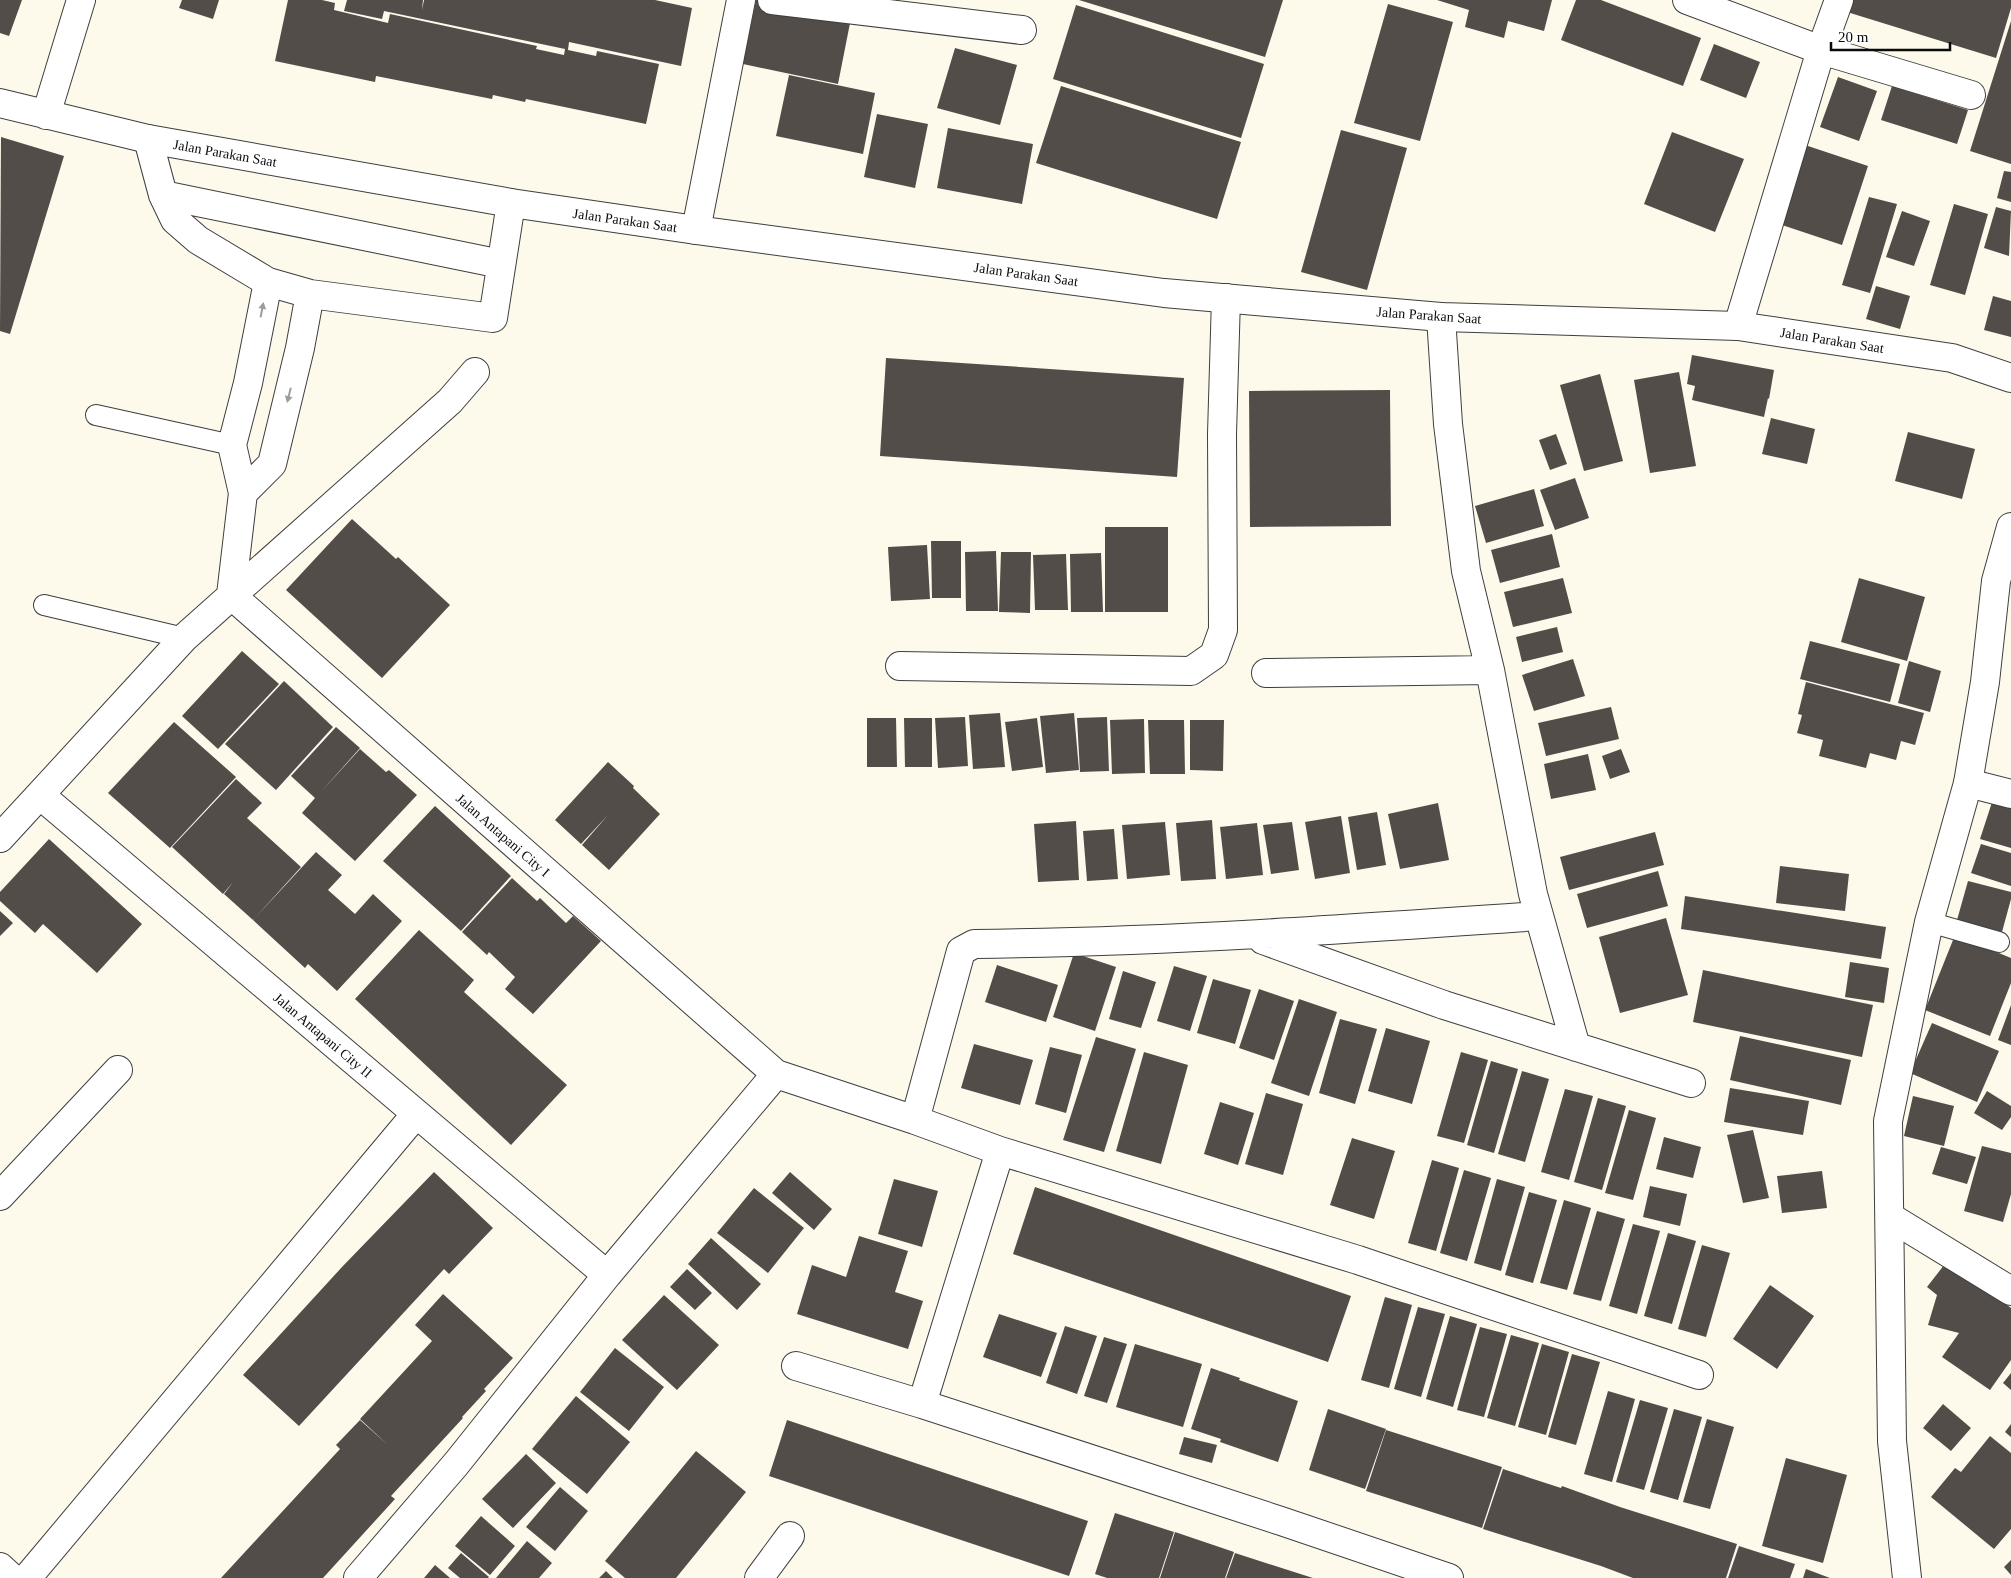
<svg xmlns="http://www.w3.org/2000/svg" width="2011" height="1578" font-family="'Times New Roman',serif">
<style>
.building{fill:#524d49}
.lines{fill:none;stroke-linecap:round;stroke-linejoin:round}
.service-casing{stroke:#3e3e3e;stroke-width:22}
.minor-casing{stroke:#3e3e3e;stroke-width:30}
.tertiary-casing{stroke:#3e3e3e;stroke-width:30}
.service{stroke:#fff;stroke-width:20}
.minor{stroke:#fff;stroke-width:28}
.tertiary{stroke:#fff;stroke-width:28}
.oneway{fill:#9d9d9d}
.labels{text-anchor:middle;stroke-width:5;stroke-linejoin:round;paint-order:stroke}
.street-label{font-size:14px;fill:#0b0b0b;stroke:#fff}
</style>
<rect width="100%" height="100%" fill="#fdfaeb"/>
<path class="building" d="M0 0H22L9 36 0 33Z
M182 0H219L213 19 179 8Z
M288 0H322L335 3 334 10 359 16 388 23 390 14 537 46 536 49 564 55 565 49 384 11 382 19 344 11 347 0H423L422 10 424 0H655L692 8 681 66 569 42 568 50 596 56 597 51 659 64 646 124 526 99 525 102 493 95 492 99 376 76 375 82 275 61Z
M756 0 851 18 838 84 743 64Z
M1079 0H1283L1265 57Z
M1437 0H1552L1544 31 1508 21 1504 38 1465 27 1469 10Z
M1576 0H1601L1701 38 1683 86 1561 40Z
M1851 0H2011V8L1996 58 1847 12Z
M1388 4 1453 22 1420 141 1354 123Z
M1076 5 1264 64 1241 138 1053 79Z
M2011 21V164L1970 151Z
M1714 44 1760 62 1746 98 1700 80Z
M955 48 1017 65 1000 125 937 108Z
M789 75 875 93 863 154 776 136Z
M1838 77 1877 91 1859 141 1820 127Z
M1061 86 1241 142 1217 219 1036 163Z
M1892 86 1968 110 1957 144 1881 120Z
M877 114 928 124 915 188 864 177Z
M948 128 1033 144 1022 204 937 188Z
M1341 130 1407 148 1367 290 1301 272Z
M1672 132 1744 159 1715 232 1644 204Z
M1 137 64 156 10 334 0 331Z
M1805 145 1868 166 1842 245 1779 224Z
M2004 171 2011 172V202L1997 198Z
M1869 197 1897 204 1870 293 1842 285Z
M1954 204 1988 214 1965 295 1930 285Z
M1996 207 2011 211 2009 256 1984 248Z
M1902 211 1930 221 1914 266 1886 257Z
M1876 286 1910 296 1900 329 1866 319Z
M1993 296 2011 301V337L1984 330Z
M1692 355 1774 370 1769 399 1768 398 1764 417 1692 400 1695 386 1687 384Z
M886 358 1184 378 1177 477 880 456Z
M1679 372 1696 466 1650 473 1634 380Z
M1600 374 1623 461 1584 471 1560 385Z
M1390 390 1391 526 1250 527 1249 391Z
M1771 418 1815 429 1807 464 1762 454Z
M1908 432 1975 449 1962 499 1895 481Z
M1556 434 1567 464 1550 470 1539 440Z
M1575 478 1589 518 1555 530 1540 490Z
M1534 489 1544 526 1486 543 1475 506Z
M352 519 396 559 398 557 450 605 382 678 286 590Z
M1105 527H1168V612H1105Z
M1552 534 1560 567 1500 583 1491 550Z
M931 541H961V598H932Z
M927 545 930 599 891 601 888 547Z
M996 551 998 611H966L965 552Z
M1001 552H1031L1030 613 999 612Z
M1101 553 1103 612H1071L1070 554Z
M1066 554 1068 610H1035L1033 555Z
M1563 578 1572 613 1513 627 1504 592Z
M1859 578 1925 597 1907 661 1841 642Z
M1557 627 1563 652 1522 662 1516 637Z
M1810 641 1900 664 1890 702 1800 679Z
M242 651 279 684 218 749 182 716Z
M1573 659 1585 696 1534 711 1522 675Z
M1909 661 1941 671 1930 712 1898 703Z
M284 681 333 727 276 790 225 744Z
M1806 682 1924 713 1915 745 1901 741 1896 760 1870 753 1866 768 1819 756 1823 740 1797 733 1802 715 1798 714Z
M1611 707 1619 739 1546 756 1538 723Z
M1000 713 1005 767 973 769 969 715Z
M1074 713 1079 770 1046 773 1040 716Z
M965 717 968 766 938 768 935 718Z
M1107 717 1109 771 1080 772 1077 718Z
M867 718H896L897 767H867Z
M904 718H932V767H905Z
M1037 718 1043 767 1012 771 1005 722Z
M1144 719 1145 773 1112 774 1110 720Z
M1148 720H1184L1185 774H1150Z
M1190 720H1224L1223 771 1190 770Z
M174 722 236 777 170 848 108 793Z
M336 727 360 748 320 793 360 749 386 772 389 770 417 795 355 861 302 813 315 798 291 776Z
M1621 749 1630 772 1610 779 1602 756Z
M1588 754 1596 790 1551 799 1544 764Z
M608 762 634 786 633 788 660 814 609 870 582 845 608 815 581 844 555 820Z
M236 779 262 803 247 818 301 867 253 920 224 894 233 882 223 894 172 847Z
M1995 793 2011 798V848L1980 839Z
M1438 803 1449 860 1400 869 1388 814Z
M435 806 511 876 461 931 383 861Z
M1377 812 1386 865 1357 870 1348 817Z
M1341 816 1350 873 1315 879 1305 822Z
M1212 820 1216 879 1181 881 1176 823Z
M1076 821 1079 880 1038 882 1034 824Z
M1165 822 1170 875 1127 879 1122 825Z
M1292 822 1299 870 1271 874 1263 825Z
M1257 823 1263 875 1226 879 1220 827Z
M1114 829 1118 879 1087 881 1083 831Z
M1655 832 1664 865 1569 890 1560 857Z
M49 839 142 924 97 973 43 924 35 933 0 901V892Z
M1981 844 2011 853V886L1971 873Z
M316 852 342 875 328 890 355 914 373 894 402 921 337 991 308 964 305 968 253 920Z
M1780 866 1849 874 1845 911 1776 903Z
M1658 871 1668 906 1587 928 1577 894Z
M512 878 537 901 540 898 566 923 573 916 601 941 533 1014 505 989 515 977 489 952 487 955 462 932Z
M1968 881 2011 892V899L2002 932 1957 920Z
M1685 896 1886 927 1881 959 1681 929Z
M0 911 13 923 0 936Z
M1666 918 1688 995 1620 1013 1599 937Z
M419 930 474 980 464 992 567 1085 511 1145 355 999Z
M1955 935 2011 958V983L1990 1036 1925 1010Z
M1074 953 1116 967 1095 1031 1053 1017Z
M1850 962 1889 968 1884 1003 1845 997Z
M997 965 1058 985 1046 1022 985 1002Z
M1174 966 1207 976 1190 1031 1157 1021Z
M1703 970 1873 1005 1862 1057 1693 1022Z
M1123 971 1156 982 1141 1028 1109 1019Z
M1213 979 1251 990 1235 1044 1197 1033Z
M1259 989 1294 1001 1274 1060 1239 1048Z
M1299 999 1337 1012 1309 1096 1271 1083Z
M2011 1005V1045L1998 1040Z
M1340 1019 1377 1029 1355 1104 1319 1093Z
M1932 1023 1999 1051 1977 1102 1910 1073Z
M1386 1028 1430 1041 1412 1104 1368 1091Z
M1740 1036 1851 1060 1841 1105 1730 1080Z
M1096 1037 1136 1049 1104 1152 1063 1140Z
M974 1044 1033 1060 1020 1105 961 1088Z
M1050 1047 1082 1055 1066 1113 1035 1104Z
M1144 1052 1188 1065 1161 1164 1116 1151Z
M1461 1052 1488 1060 1464 1143 1437 1136Z
M1491 1061 1518 1069 1494 1153 1467 1145Z
M1522 1071 1549 1079 1525 1162 1498 1154Z
M1730 1088 1809 1101 1803 1135 1724 1122Z
M1565 1089 1593 1096 1569 1180 1541 1172Z
M1987 1091 2011 1106V1117L2002 1130 1974 1113Z
M1266 1093 1303 1104 1283 1175 1245 1164Z
M1913 1096 1954 1106 1944 1146 1904 1136Z
M1598 1098 1626 1106 1602 1190 1574 1182Z
M1220 1102 1254 1113 1238 1165 1204 1154Z
M1629 1110 1656 1118 1633 1200 1605 1193Z
M1753 1130 1769 1198 1743 1203 1727 1135Z
M1664 1137 1701 1147 1693 1178 1656 1169Z
M1352 1138 1395 1151 1374 1219 1330 1205Z
M1982 1146 2011 1153V1194L2003 1222 1964 1211Z
M1941 1147 1976 1157 1967 1184 1932 1174Z
M1432 1160 1459 1168 1436 1251 1408 1243Z
M1464 1170 1491 1178 1467 1261 1440 1253Z
M1822 1171 1827 1208 1782 1213 1777 1176Z
M434 1172 493 1228 449 1274 444 1269 299 1426 243 1375 342 1267Z
M790 1172 832 1209 814 1230 772 1193Z
M894 1179 938 1191 922 1247 878 1234Z
M1497 1179 1525 1187 1501 1271 1474 1263Z
M1650 1186 1687 1194 1680 1226 1643 1217Z
M1035 1187 1351 1296 1328 1362 1013 1254Z
M754 1188 804 1228 768 1273 717 1233Z
M1529 1192 1557 1200 1533 1283 1505 1275Z
M1564 1200 1591 1208 1567 1290 1540 1283Z
M1597 1211 1625 1219 1601 1301 1573 1294Z
M1633 1224 1660 1231 1637 1314 1609 1306Z
M1668 1233 1696 1241 1672 1324 1644 1316Z
M859 1236 908 1251 895 1292 923 1301 908 1349 797 1314 812 1265 846 1277Z
M711 1238 761 1284 737 1310 688 1264Z
M1702 1245 1730 1253 1706 1337 1678 1329Z
M1948 1260 2011 1308V1360L1990 1390 1942 1357 1959 1333 1928 1325 1937 1295 1927 1287Z
M687 1269 712 1293 695 1310 670 1287Z
M1770 1285 1814 1316 1777 1369 1733 1339Z
M443 1294 513 1358 484 1389 486 1391 462 1417 463 1418 391 1496 395 1499 323 1578H221L340 1449 336 1445 360 1420 388 1445 360 1419 432 1341 415 1325Z
M664 1295 719 1345 677 1390 622 1340Z
M1385 1297 1412 1305 1389 1388 1361 1380Z
M1418 1307 1445 1314 1421 1397 1394 1389Z
M999 1314 1057 1333 1041 1377 983 1357Z
M1450 1316 1477 1324 1453 1407 1426 1399Z
M1065 1326 1097 1336 1077 1394 1046 1383Z
M1480 1327 1507 1334 1484 1417 1457 1410Z
M1511 1335 1539 1343 1515 1426 1487 1418Z
M1104 1337 1127 1344 1107 1403 1084 1396Z
M1135 1344 1202 1364 1183 1427 1116 1407Z
M1542 1344 1569 1352 1546 1435 1518 1427Z
M615 1348 664 1387 629 1431 580 1392Z
M1572 1354 1600 1362 1576 1445 1548 1437Z
M1211 1368 1240 1378 1239 1380 1298 1401 1278 1462 1220 1442 1221 1439 1191 1429Z
M2011 1373V1390L2003 1383Z
M1608 1391 1635 1399 1612 1482 1584 1474Z
M576 1396 630 1442 587 1494 532 1449Z
M1640 1400 1668 1408 1644 1490 1616 1482Z
M1943 1404 1971 1428 1951 1451 1923 1428Z
M1328 1409 1386 1429 1365 1489 1309 1470Z
M1674 1409 1702 1417 1678 1500 1650 1492Z
M1707 1419 1734 1427 1710 1509 1683 1502Z
M787 1420 1088 1521 1069 1576 769 1476Z
M2011 1424V1437L2005 1432Z
M1386 1430 1502 1467 1482 1528 1366 1491Z
M1990 1436 2011 1453V1529L1994 1549 1931 1497 1955 1468 1961 1472Z
M1184 1437 1217 1445 1212 1463 1179 1454Z
M696 1451 746 1492 676 1578H625L605 1561Z
M526 1454 556 1483 513 1528 482 1499Z
M1786 1458 1847 1475 1823 1563 1762 1546Z
M1503 1469 1561 1488 1562 1486 1620 1507 1737 1544 1726 1578H1633L1601 1566 1483 1529Z
M560 1487 588 1511 555 1551 526 1527Z
M1115 1513 1174 1532 1159 1578H1107L1095 1574Z
M481 1516 515 1546 490 1575 455 1546Z
M1175 1532 1234 1552 1225 1578H1160Z
M527 1541 552 1563 539 1578H496Z
M1739 1546 1795 1564 1790 1578H1728Z
M461 1553 489 1577 488 1578H460L448 1568Z
M1235 1553 1291 1571 1313 1578H1226Z
M2011 1560V1575L2004 1567Z
M435 1565 450 1578H424Z
M1806 1569 1830 1578H1803Z
M606 1571 613 1578H599Z"/>
<g class="lines">
<defs>
<path id="service" d="M96 415 232 445
M44 605 184 638
M1929 922 1999 942"/>
<path id="minor" d="M772 0 1022 30
M1687 0 1821 50 1971 95
M148 139 163 195 175 220 198 240 268 282 310 294 493 318 511 203
M163 195 501 264
M696 230 741 0
M268 282 248 383 232 445 243 493 231 595 776 1074 915 1120 1000 1151 1358 1260 1699 1375
M1441 317 1448 424 1466 571 1490 670 1533 894 1576 1047
M1738 326 1821 50 1839 0
M243 493 272 464 300 348 310 294
M900 666 1191 671 1214 655 1223 630 1222 434 1226 298
M1266 673 1490 670
M1968 783 2011 794
M40 795 607 1275
M0 838 184 638 450 401 475 372
M1263 940 1444 1005 1691 1083
M915 1120 961 951 974 944C1163 942 1351 929 1539 916
M0 1196 118 1070
M1890 1217 2011 1291
M796 1366 922 1404 1000 1151
M922 1404 1281 1521 1449 1578
M0 1567 12 1578
M27 1578 416 1114
M358 1578 456 1464 607 1275 776 1074
M759 1578 790 1536"/>
<path id="tertiary" d="M0 103 148 139 511 203 696 230 1164 293 1441 317 1738 326 1952 358 2011 378
M46 115 81 0
M1907 1578 1892 1441 1888 1121 1929 922 1968 783 1985 682 1996 581 2011 527"/>
</defs>
<use href="#service" class="service-casing"/>
<use href="#minor" class="minor-casing"/>
<use href="#tertiary" class="tertiary-casing"/>
<use href="#service" class="service"/>
<use href="#minor" class="minor"/>
<use href="#tertiary" class="tertiary"/>
</g>
<defs><path id="oneway-solid" d="M-6-.8H1V-3.2L6.5 0L1 3.2V.8H-6Z" transform="scale(1.25)"/></defs>
<g class="oneway">
<use href="#oneway-solid" transform="translate(262 310) rotate(-79)"/>
<use href="#oneway-solid" transform="translate(289 395) rotate(104)"/>
</g>
<g class="labels">
<g class="street-label">
<text transform="translate(225 153) rotate(10)" y="5">Jalan Parakan Saat</text>
<text transform="translate(625 220) rotate(8)" y="5">Jalan Parakan Saat</text>
<text transform="translate(1026 274) rotate(8)" y="5">Jalan Parakan Saat</text>
<text transform="translate(1429 315) rotate(4)" y="5">Jalan Parakan Saat</text>
<text transform="translate(1832 340) rotate(9)" y="5">Jalan Parakan Saat</text>
<text transform="translate(503 835) rotate(41)" y="5">Jalan Antapani City I</text>
<text transform="translate(323 1035) rotate(40)" y="5">Jalan Antapani City II</text>
</g>
</g>
<path d="M1831 42v8h119v-8" fill="none" stroke="#0b0b0b" stroke-width="2.5"/>
<text x="1838" y="42" font-size="15" fill="#0b0b0b" stroke="#ffffff" stroke-width="4" paint-order="stroke">20 m</text>
</svg>
